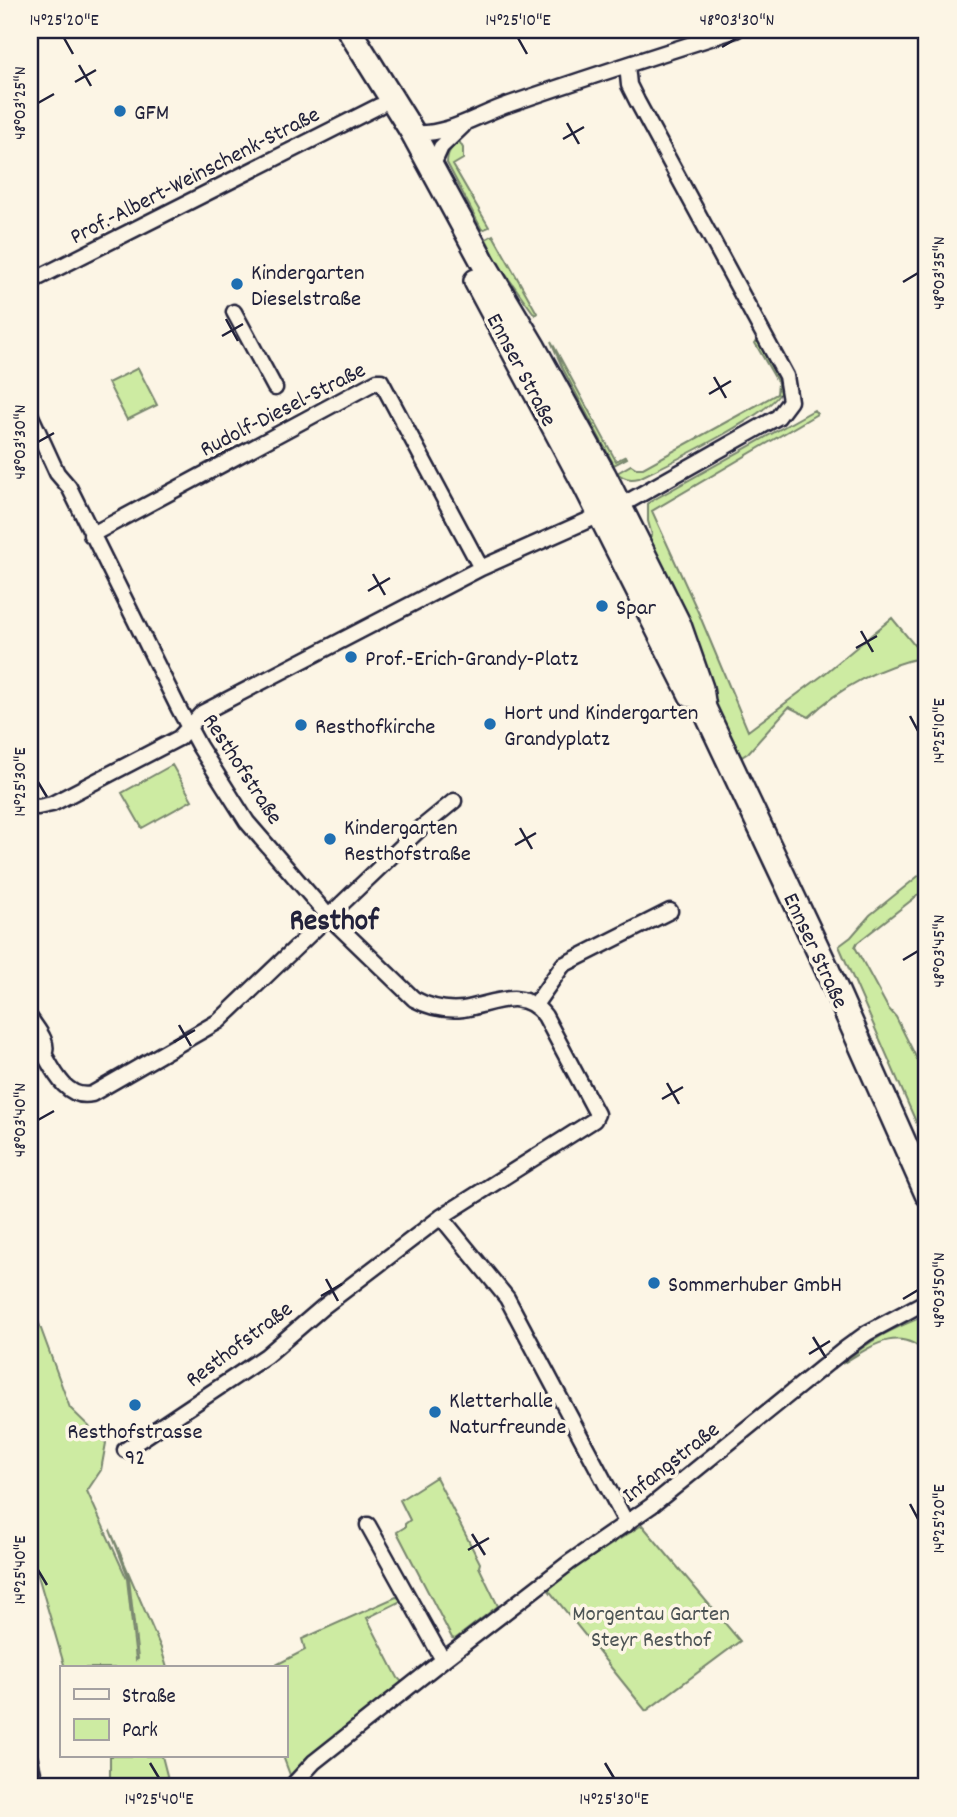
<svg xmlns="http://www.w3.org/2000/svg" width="957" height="1817" font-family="Dekko,sans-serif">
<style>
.green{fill:#cdeba2;stroke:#78866e;stroke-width:2}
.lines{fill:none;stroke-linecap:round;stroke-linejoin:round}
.street-casing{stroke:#22223b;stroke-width:19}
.primary-casing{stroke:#22223b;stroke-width:28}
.street{stroke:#fcf5e5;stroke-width:14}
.primary{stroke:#fcf5e5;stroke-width:23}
.ticks{fill:none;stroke:#22223b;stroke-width:2.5}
.poi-dot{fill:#1f6fb2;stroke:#fcf5e5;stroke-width:2.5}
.labels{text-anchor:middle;stroke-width:7;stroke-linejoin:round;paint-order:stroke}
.poi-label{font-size:23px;fill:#22223b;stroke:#fcf5e5;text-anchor:start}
.street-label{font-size:23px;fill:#22223b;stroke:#fcf5e5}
.park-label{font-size:23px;fill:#4d5455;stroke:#fcf5e5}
.district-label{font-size:30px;font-weight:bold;fill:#22223b;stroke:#fcf5e5}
.neatline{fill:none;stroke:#22223b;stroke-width:2.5}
.ticks-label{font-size:18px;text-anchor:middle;fill:#22223b}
</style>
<rect width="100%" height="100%" fill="#fcf5e5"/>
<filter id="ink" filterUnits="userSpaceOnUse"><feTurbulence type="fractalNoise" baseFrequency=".0143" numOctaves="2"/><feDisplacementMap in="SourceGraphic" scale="14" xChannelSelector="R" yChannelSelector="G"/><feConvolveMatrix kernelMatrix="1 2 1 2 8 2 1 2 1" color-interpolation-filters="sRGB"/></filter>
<g filter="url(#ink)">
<path class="green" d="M459 141 463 148V159L453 165 489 227 482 230 447 163C447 153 451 147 459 141Z
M493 235 537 313 535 315 498 264 486 239Z
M551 341 616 461 626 456 627 458 614 465 563 369Z
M758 341C766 355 783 374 781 390 778 411 662 467 639 478 630 480 625 479 617 473L631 465 636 468H643L777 394 778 383 755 343Z
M138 368 157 405 127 420 108 383Z
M814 410 817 414 652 511 699 614 748 731 823 675 892 618 924 657C881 666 840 687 809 717L789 707 748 753 740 758 709 694 645 540 652 535 648 521V503Z
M172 765 192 800 142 828 122 793Z
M927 869V888L857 943 855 947 888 1008 896 1017 927 1079V1147L839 946 851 937 870 915Z
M30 1299 70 1408 106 1443 101 1470 87 1491 127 1579 136 1660 138 1659 129 1579 110 1530 161 1648 167 1668H65L30 1548Z
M927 1315V1354C899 1324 870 1347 842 1364 871 1339 891 1329 927 1315Z
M436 1477 480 1563 479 1567 498 1606 455 1639 452 1638 397 1532 405 1527V1524L410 1520 400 1500Z
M642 1525 740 1641 646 1711 547 1588 579 1565Z
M396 1597 405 1599 367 1618 398 1678 406 1686 285 1787 290 1775 283 1756H285V1668L272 1667 305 1650 302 1639Z
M110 1756H162L170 1787H110Z"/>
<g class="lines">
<defs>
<path id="street" d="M413 133C448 136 479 114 510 104 585 78 660 54 736 30
M432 167 441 147 463 126
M30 282 379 106
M234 312 275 388
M30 414 57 473 69 487 179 709 199 746 247 822 330 918 414 999C429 1007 446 1011 463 1009 493 1004 523 986 545 1016L597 1114 594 1120 441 1217 323 1307 266 1356 125 1450
M91 535 377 381H381L481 568
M30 805 38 807 52 804 179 738 202 713 481 568 620 506 778 417 790 401 786 376 637 101 629 85 627 65
M535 1005 563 965 670 911
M30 1018C36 1028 50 1042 44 1054 54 1072 67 1100 92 1094L219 1021 421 828 454 801
M441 1217 507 1298 627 1524
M368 1525 443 1660
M30 1760 36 1787
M291 1787 314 1762 443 1660 570 1562 651 1506 845 1349 867 1333 927 1301"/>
<path id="primary" d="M349 30 413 133 484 264 534 348 604 475 679 625 701 688 704 708 827 969 927 1194
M476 281 585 485 691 695"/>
</defs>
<use href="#street" class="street-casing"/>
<use href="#primary" class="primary-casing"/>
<use href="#street" class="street"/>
<use href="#primary" class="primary"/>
</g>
</g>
<path class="ticks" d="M64 38 73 54M518 38 527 54M722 47 737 38M79 65 91 86M75 82 96 70M38 103 54 94M567 123 579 144M563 139 584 127M903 282 918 273M226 319 238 341M222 336 243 324M714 377 726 398M709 394 731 381M38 442 54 433M373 574 385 595M368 591 390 578M861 631 873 652M856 648 877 636M910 716 918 731M38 782 47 797M520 828 532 849M515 845 536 833M903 960 918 951M179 1025 191 1046M174 1042 195 1030M667 1083 679 1104M662 1099 683 1087M38 1120 54 1111M326 1279 338 1301M321 1296 342 1284M903 1299 918 1290M813 1337 826 1358M809 1354 830 1341M910 1504 918 1519M472 1534 485 1555M468 1550 489 1538M38 1570 47 1585M150 1763 159 1778M605 1763 614 1778"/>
<g class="poi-dot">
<circle cx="120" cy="111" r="7"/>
<circle cx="237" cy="284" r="7"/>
<circle cx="602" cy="606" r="7"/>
<circle cx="351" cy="657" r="7"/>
<circle cx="490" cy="724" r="7"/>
<circle cx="301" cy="725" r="7"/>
<circle cx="330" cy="839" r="7"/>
<circle cx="654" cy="1283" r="7"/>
<circle cx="135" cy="1405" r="7"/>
<circle cx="435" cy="1412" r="7"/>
</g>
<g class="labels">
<g class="poi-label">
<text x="134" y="119">GFM</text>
<text x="251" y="279">Kindergarten<tspan x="251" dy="26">Dieselstraße</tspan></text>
<text x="616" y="614">Spar</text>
<text x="365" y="665">Prof.-Erich-Grandy-Platz</text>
<text x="504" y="719">Hort und Kindergarten<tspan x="504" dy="26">Grandyplatz</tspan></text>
<text x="315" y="733">Resthofkirche</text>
<text x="344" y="834">Kindergarten<tspan x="344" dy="26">Resthofstraße</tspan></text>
<text x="668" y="1291">Sommerhuber GmbH</text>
<text x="449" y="1407">Kletterhalle<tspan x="449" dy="26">Naturfreunde</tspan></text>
<text x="135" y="1438" text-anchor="middle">Resthofstrasse<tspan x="135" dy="26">92</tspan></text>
</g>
<g class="street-label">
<text transform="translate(194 174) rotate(-27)" y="8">Prof.-Albert-Weinschenk-Straße</text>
<text transform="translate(523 369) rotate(62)" y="8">Ennser Straße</text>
<text transform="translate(282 408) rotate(-27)" y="8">Rudolf-Diesel-Straße</text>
<text transform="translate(244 768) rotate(57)" y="8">Resthofstraße</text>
<text transform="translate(817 950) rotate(65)" y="8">Ennser Straße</text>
<text transform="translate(238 1343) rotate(-37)" y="8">Resthofstraße</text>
<text transform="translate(670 1461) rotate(-38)" y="8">Infangstraße</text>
</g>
<g class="park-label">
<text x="651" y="1620">Morgentau Garten<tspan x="651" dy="26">Steyr Resthof</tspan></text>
</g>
<g class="district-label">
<text x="334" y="929">Resthof</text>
</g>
</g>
<rect width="957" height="1817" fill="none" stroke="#fcf5e5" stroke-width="77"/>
<rect x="60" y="1666" width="228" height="91" fill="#fcf5e5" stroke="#a5a1a1" stroke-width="2"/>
<rect x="74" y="1689" width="35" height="10" fill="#fcf5e5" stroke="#a5a1a1" stroke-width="2"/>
<text x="122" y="1702" font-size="21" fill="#22223b">Straße</text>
<rect x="74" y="1719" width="35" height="21" fill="#cdeba2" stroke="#a5a1a1" stroke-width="2"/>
<text x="122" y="1736" font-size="21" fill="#22223b">Park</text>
<rect x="38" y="38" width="880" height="1740" class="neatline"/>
<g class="ticks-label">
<text x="64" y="25">14°25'20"E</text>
<text x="518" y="25">14°25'10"E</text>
<text x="737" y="25">48°03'30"N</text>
<text transform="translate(19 103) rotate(-90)" y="6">48°03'25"N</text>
<text transform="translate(938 273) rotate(-90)" y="6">48°03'35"N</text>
<text transform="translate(19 442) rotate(-90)" y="6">48°03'30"N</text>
<text transform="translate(938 731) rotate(-90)" y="6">14°25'10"E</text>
<text transform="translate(19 782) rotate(-90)" y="6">14°25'30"E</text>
<text transform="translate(938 951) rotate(-90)" y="6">48°03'45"N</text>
<text transform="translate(19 1120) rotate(-90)" y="6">48°03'40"N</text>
<text transform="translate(938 1290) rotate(-90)" y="6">48°03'50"N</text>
<text transform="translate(938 1519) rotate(-90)" y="6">14°25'20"E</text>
<text transform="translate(19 1570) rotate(-90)" y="6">14°25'40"E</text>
<text x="159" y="1804">14°25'40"E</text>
<text x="614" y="1804">14°25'30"E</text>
</g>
</svg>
